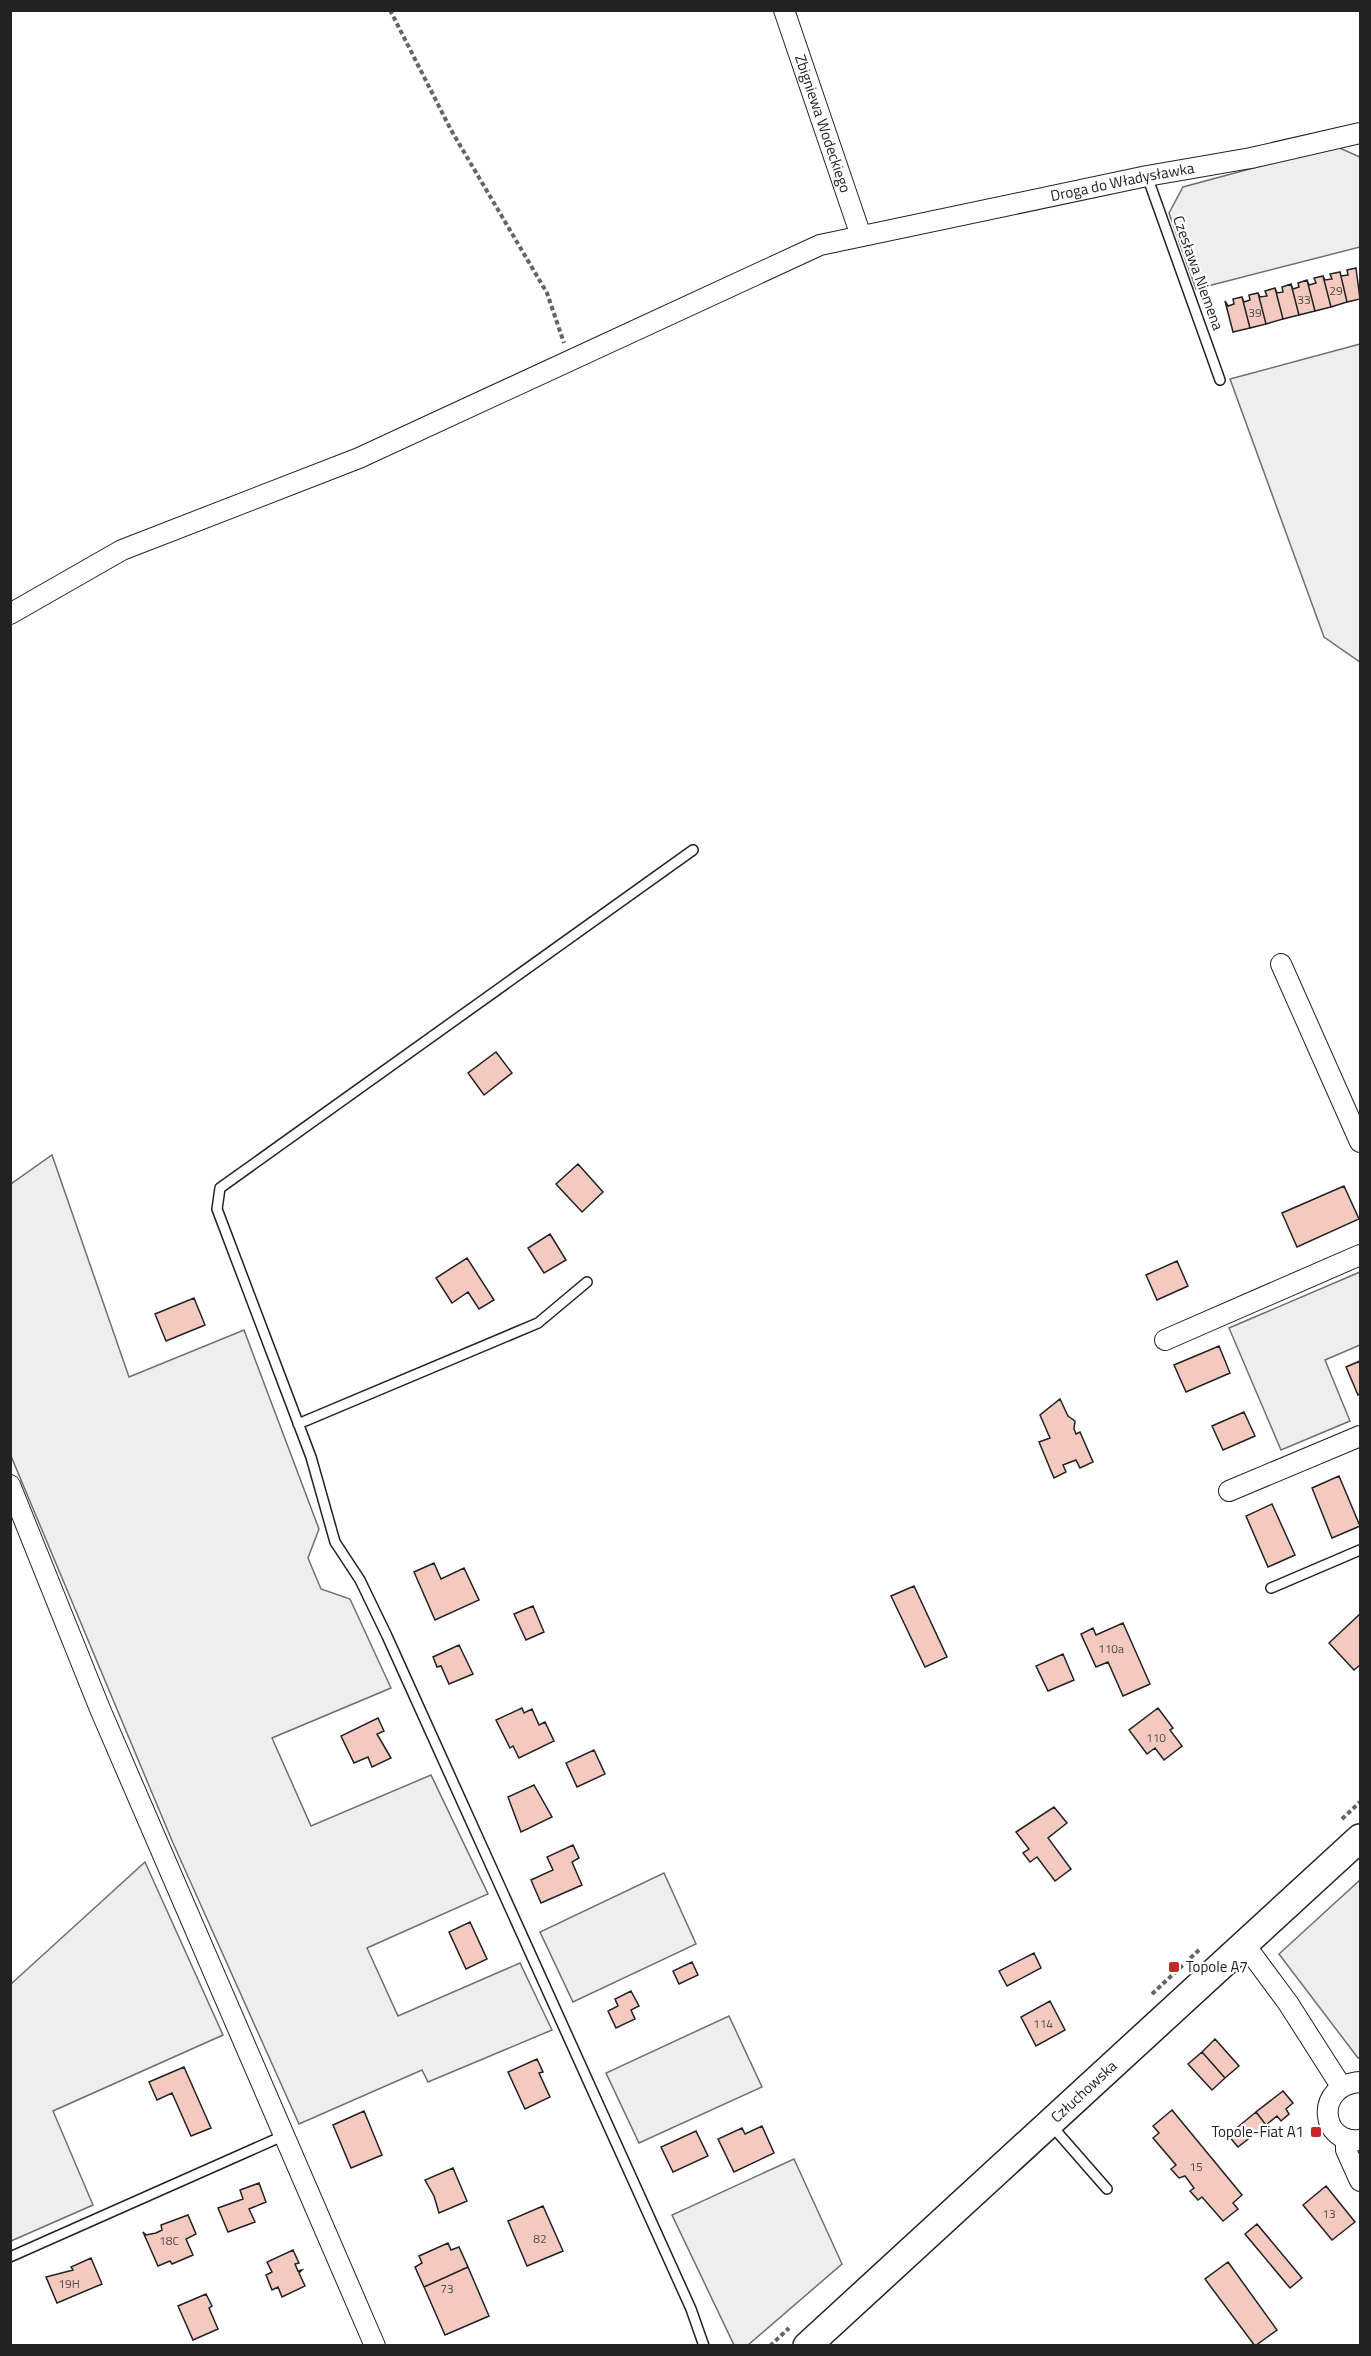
<svg xmlns="http://www.w3.org/2000/svg" width="1371" height="2356" font-family="'Titillium Web',sans-serif">
<style>
.green{fill:#eee;stroke:#6f6f6f;stroke-width:1.5}
.building{fill:#f3c9c0;stroke:#222;stroke-width:1.5}
.lines{fill:none;stroke-linecap:round;stroke-linejoin:round}
.service-casing{stroke:#222;stroke-width:12}
.minor-casing{stroke:#222;stroke-width:22}
.secondary-casing{stroke:#222;stroke-width:30}
.path{stroke:#646464;stroke-width:4;stroke-dasharray:4.5 3;stroke-linecap:butt}
.service{stroke:#fff;stroke-width:9}
.minor{stroke:#fff;stroke-width:20}
.secondary{stroke:#fff;stroke-width:27}
.poi-dot{fill:#c62828;stroke:#fff;stroke-width:2}
.labels{text-anchor:middle;stroke-width:4.5;stroke-linejoin:round;paint-order:stroke}
.number-label{font-size:12px;fill:#564c4a}
.street-label{font-size:15px;fill:#222;stroke:#fff}
.poi-label{font-size:15px;fill:#222;stroke:#fff;text-anchor:start}
</style>
<rect width="100%" height="100%" fill="#fff"/>
<path class="green" d="M1335 146 1360 157V247L1196 289 1169 213 1183 187Z
M1360 344V662L1324 637 1230 379Z
M52 1155 129 1377 244 1330 319 1529 308 1558 321 1589 350 1599 391 1688 272 1738 311 1826 431 1775 488 1894 367 1948 398 2016 520 1963 552 2030 428 2082 422 2070 299 2124 173 1843 11 1456V1184Z
M1360 1272V1345L1325 1360 1350 1421 1281 1450 1229 1328Z
M145 1862 223 2035 53 2111 93 2205 11 2241V1984Z
M664 1873 696 1944 573 2002 540 1932Z
M1360 1880V2057L1358 2058 1279 1954Z
M729 2016 762 2087 639 2143 606 2073Z
M794 2159 842 2264 748 2345H734L672 2215Z"/>
<path class="building" d="M1356 268 1360 299 1347 302 1340 272 1341 276 1348 275 1347 270Z
M1340 272 1347 302 1331 307 1323 276 1325 280 1332 279 1330 274Z
M1323 276 1331 307 1315 311 1307 280 1309 285 1316 283 1314 278Z
M1307 280 1315 311 1299 315 1291 284 1293 289 1299 287 1298 283Z
M1291 284 1299 315 1283 319 1275 288 1277 293 1283 292 1282 287Z
M1275 288 1283 319 1266 324 1258 293 1260 297 1267 296 1265 291Z
M1258 293 1266 324 1250 328 1242 297 1244 302 1250 300 1249 295Z
M1242 297 1250 328 1233 332 1225 301 1228 306 1234 304 1233 299Z
M496 1052 512 1073 484 1095 468 1073Z
M578 1164 603 1192 582 1212 556 1184Z
M1344 1186 1359 1219 1297 1247 1282 1213Z
M550 1234 566 1260 544 1273 528 1248Z
M467 1258 494 1300 479 1309 468 1292 452 1303 436 1278Z
M1177 1261 1188 1286 1157 1300 1146 1275Z
M194 1298 205 1325 166 1341 155 1314Z
M1219 1346 1230 1373 1186 1392 1174 1365Z
M1360 1361V1394L1358 1395 1346 1367Z
M1060 1399 1068 1416 1075 1421 1074 1429 1076 1434 1080 1432 1093 1462 1080 1468 1076 1460 1063 1465 1066 1472 1054 1478 1039 1442 1050 1438 1040 1415Z
M1244 1412 1255 1436 1223 1450 1212 1426Z
M1339 1476 1360 1526 1332 1538 1312 1488Z
M1272 1504 1295 1555 1268 1567 1246 1516Z
M434 1563 441 1579 464 1568 479 1600 435 1620 414 1572Z
M914 1586 947 1657 925 1667 891 1596Z
M533 1606 544 1632 526 1640 514 1614Z
M1360 1614V1665L1354 1670 1329 1643Z
M1123 1623 1150 1684 1123 1696 1108 1662 1096 1667 1081 1634 1093 1628 1096 1635Z
M459 1645 473 1674 449 1684 441 1666 437 1667 433 1657Z
M1063 1654 1074 1680 1048 1691 1036 1666Z
M522 1708 524 1713 532 1709 539 1725 545 1722 554 1741 519 1758 513 1746 510 1748 496 1720Z
M1158 1708 1173 1728 1170 1730 1182 1746 1164 1760 1155 1748 1147 1754 1129 1730Z
M378 1718 384 1731 377 1734 391 1758 372 1767 368 1757 354 1763 341 1736Z
M594 1750 605 1774 577 1787 566 1763Z
M534 1785 552 1817 521 1832 508 1797Z
M1054 1807 1067 1823 1048 1838 1071 1869 1055 1881 1037 1857 1030 1862 1023 1853 1029 1849 1016 1832Z
M573 1845 579 1858 572 1862 582 1885 541 1903 531 1880 553 1870 547 1857Z
M470 1922 487 1959 466 1969 449 1932Z
M1034 1953 1041 1968 1007 1986 999 1971Z
M692 1962 698 1975 679 1984 673 1971Z
M631 1991 639 2006 631 2010 635 2019 616 2028 608 2011 618 2006 615 1999Z
M1050 2001 1065 2030 1036 2046 1021 2017Z
M1215 2039 1239 2066 1225 2078 1202 2052Z
M1202 2052 1225 2078 1212 2090 1188 2064Z
M537 2059 543 2072 539 2073 550 2097 525 2109 508 2072Z
M184 2067 211 2128 191 2136 172 2093 157 2100 149 2082Z
M1283 2091 1293 2103 1286 2109 1289 2114 1281 2121 1277 2116 1266 2125 1256 2112Z
M1172 2110 1242 2195 1233 2203 1238 2209 1223 2221 1202 2197 1198 2200 1190 2191 1194 2188 1185 2176 1179 2178 1171 2169 1176 2165 1153 2138 1159 2133 1153 2126Z
M364 2111 382 2155 351 2168 333 2125Z
M1256 2112 1266 2125 1238 2147 1228 2135Z
M762 2126 774 2153 734 2172 718 2139 742 2128 745 2134Z
M696 2131 708 2156 673 2172 661 2147Z
M453 2168 467 2201 439 2213 434 2196 425 2180Z
M259 2183 266 2202 249 2209 255 2222 228 2232 218 2208 243 2199 240 2190Z
M1326 2186 1355 2222 1332 2240 1303 2205Z
M543 2206 563 2251 527 2266 508 2221Z
M188 2215 196 2234 186 2239 193 2255 172 2264 170 2261 158 2266 143 2232 146 2235 156 2233 162 2230 161 2225Z
M1257 2224 1302 2278 1290 2288 1245 2234Z
M448 2243 451 2250 459 2247 468 2267 424 2287 415 2267 422 2263 419 2256Z
M293 2250 299 2263 295 2264 298 2271 302 2270 299 2273 305 2286 282 2297 278 2287 272 2290 266 2275 272 2272 267 2262Z
M91 2258 102 2284 57 2303 46 2277 73 2270 71 2267Z
M1228 2262 1277 2330 1255 2346 1205 2279Z
M468 2267 489 2316 445 2335 424 2287Z
M206 2294 212 2306 209 2308 218 2329 193 2340 178 2306Z"/>
<g class="lines">
<defs>
<path id="service" d="M1147 176 1220 380
M693 850 220 1188 217 1209 311 1457 335 1542 360 1580 387 1636 691 2309 704 2346
M298 1424 538 1323 587 1282
M1271 1588 1360 1550
M1051 2125 1107 2189
M10 2257 285 2135"/>
<g id="minor">
<path id="s1" d="M784 10 861 236"/>
<path id="s2" d="M10 614 122 550 359 458 820 245 1147 176 1251 158 1360 133"/>
<path d="M1281 964 1360 1142"/>
<path d="M1165 1340 1360 1255"/>
<path d="M10 1485 100 1709 375 2346"/>
<path d="M1229 1491 1360 1436"/>
<path d="M1245 1945 1288 2003 1341 2086"/>
<path d="M1360 2082C1314 2085 1320 2145 1360 2140"/>
<path d="M1346 2139V2150L1360 2181"/>
</g>
<g id="secondary">
<path id="s3" d="M807 2346 1360 1838"/>
</g>
</defs>
<use href="#service" class="service-casing"/>
<use href="#minor" class="minor-casing"/>
<use href="#secondary" class="secondary-casing"/>
<path class="path" d="M390 10 451 130 547 293 564 343
M1342 1819 1360 1802
M1152 1994 1199 1950
M770 2346 789 2328"/>
<use href="#service" class="service"/>
<use href="#minor" class="minor"/>
<use href="#secondary" class="secondary"/>
</g>
<g class="poi-dot">
<rect x="1168" y="1961" width="12" height="12" rx="3"/>
<rect x="1310" y="2126" width="12" height="12" rx="3"/>
</g>
<g class="labels">
<g class="number-label">
<text x="1336" y="295">29</text>
<text x="1304" y="304">33</text>
<text x="1255" y="317">39</text>
<text x="1111" y="1653">110a</text>
<text x="1156" y="1742">110</text>
<text x="1043" y="2028">114</text>
<text x="1196" y="2171">15</text>
<text x="1329" y="2218">13</text>
<text x="540" y="2243">82</text>
<text x="169" y="2245">18C</text>
<text x="69" y="2288">19H</text>
<text x="447" y="2293">73</text>
</g>
<g class="street-label">
<text dy="5" stroke="none"><textPath href="#s1" startOffset="120">Zbigniewa Wodeckiego</textPath></text>
<text dy="5" stroke="none"><textPath href="#s2" startOffset="1200">Droga do Władysławka</textPath></text>
<text transform="translate(1198 273) rotate(70)" y="5">Czesława Niemena</text>
<text dy="5" stroke="none"><textPath href="#s3" startOffset="376">Człuchowska</textPath></text>
</g>
<g class="poi-label">
<text x="1186" y="1972">Topole A7</text>
<text x="1304" y="2137" text-anchor="end">Topole-Fiat A1</text>
</g>
</g>
<rect width="1371" height="2356" fill="none" stroke="#222222" stroke-width="24"/>
</svg>
